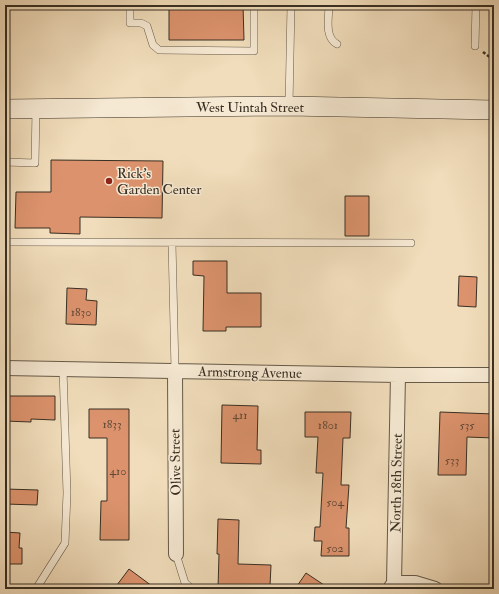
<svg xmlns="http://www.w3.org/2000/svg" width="499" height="594" font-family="'IM FELL Double Pica',serif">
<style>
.building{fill:#dc936d;stroke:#382f23}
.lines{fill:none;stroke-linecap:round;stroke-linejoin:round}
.lane-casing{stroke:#665a49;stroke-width:8}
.street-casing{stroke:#665a49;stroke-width:16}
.secondary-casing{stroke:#382f23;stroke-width:20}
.path{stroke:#382f23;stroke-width:2.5;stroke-dasharray:3 2;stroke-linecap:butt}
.lane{stroke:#f6e9d3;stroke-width:7}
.street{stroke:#f6e9d3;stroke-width:14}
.secondary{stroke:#f6e9d3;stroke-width:19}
.poi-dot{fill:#8f2418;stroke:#f6e9d3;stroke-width:1.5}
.labels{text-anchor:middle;stroke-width:3;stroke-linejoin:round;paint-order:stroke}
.number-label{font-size:12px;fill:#614836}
.street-label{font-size:14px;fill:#382f23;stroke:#f6e9d3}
.poi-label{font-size:14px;fill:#382f23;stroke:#f6e9d3;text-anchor:start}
</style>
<rect width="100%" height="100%" fill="#f1ddbb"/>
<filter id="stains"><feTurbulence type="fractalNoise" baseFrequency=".005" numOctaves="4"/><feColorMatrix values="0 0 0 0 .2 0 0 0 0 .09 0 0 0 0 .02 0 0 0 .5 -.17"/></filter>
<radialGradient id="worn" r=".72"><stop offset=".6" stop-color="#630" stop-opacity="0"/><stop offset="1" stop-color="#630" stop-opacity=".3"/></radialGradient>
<path class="building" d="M169 5H243L244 40H169Z
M51 160 163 161 162 218 80 217V234L50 233V228H15L16 192H51Z
M345 196H369V236H345Z
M193 261H227V293H261V327H226V331H203L204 276 193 275Z
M459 276 477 277 476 307 458 306Z
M67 288 87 289 86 300 97 301 96 325 66 324Z
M5 396H55V420L31 419V422L5 421Z
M222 405 258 406 257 450H261V464L221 463Z
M89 409H129V540H100L101 501H107V438H89Z
M305 412H351L350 438H343L341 485H349L346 528H349V556H321L322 541H314L315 527H320L323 473H316L318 437H305Z
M440 412 494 414V438L467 437 466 475H438Z
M5 489 38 490 37 505 5 504Z
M218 519 239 520 238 564 271 565 270 586 244 585V589H218L219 554H217Z
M5 532 20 533 19 548H22V564H5Z
M129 569 156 589H114Z
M306 573 330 589H295Z"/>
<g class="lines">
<defs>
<path id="lane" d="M130 5V23H141L147 26 153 45 159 50 254 51V5
M329 5C329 17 324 37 337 44
M475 46 476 5
M289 106 291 5
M5 162 35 163 36 109
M5 242 411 243
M172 243 175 370
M176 554 185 583 192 589
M36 589 65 543 67 493 63 369"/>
<path id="street" d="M5 368 398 375H494
M175 370 176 554
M394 583H415L435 589
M390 589 394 583 398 375"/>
<path id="secondary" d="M5 109 289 106 494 110"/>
</defs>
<use href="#lane" class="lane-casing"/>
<use href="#street" class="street-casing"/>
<use href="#secondary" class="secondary-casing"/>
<path class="path" d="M483 52 491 58H494"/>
<use href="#lane" class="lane"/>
<use href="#street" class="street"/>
<use href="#secondary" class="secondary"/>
</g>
<circle class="poi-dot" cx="109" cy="181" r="4"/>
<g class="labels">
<g class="number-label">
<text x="81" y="316">1830</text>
<text x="240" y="419">411</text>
<text x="112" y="428">1833</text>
<text x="328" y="429">1801</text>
<text x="467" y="429">535</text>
<text x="452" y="464">533</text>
<text x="118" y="475">410</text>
<text x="335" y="506">504</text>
<text x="335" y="552">502</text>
</g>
<g class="street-label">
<text x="250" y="112">West Uintah Street</text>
<text transform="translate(250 372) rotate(1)" y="5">Armstrong Avenue</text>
<text transform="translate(175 462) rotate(-91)" y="5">Olive Street</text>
<text transform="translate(396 483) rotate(-89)" y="5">North 18th Street</text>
</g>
<g class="poi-label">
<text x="117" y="178">Rick's<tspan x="117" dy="16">Garden Center</tspan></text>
</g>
</g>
<rect width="499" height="594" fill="none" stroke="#f1ddbb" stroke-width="20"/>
<rect x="6" y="6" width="487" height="582" fill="none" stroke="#382f23" stroke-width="2"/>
<rect x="10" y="10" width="479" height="574" fill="none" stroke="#382f23"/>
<rect width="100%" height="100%" filter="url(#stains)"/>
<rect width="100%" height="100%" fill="url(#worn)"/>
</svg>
